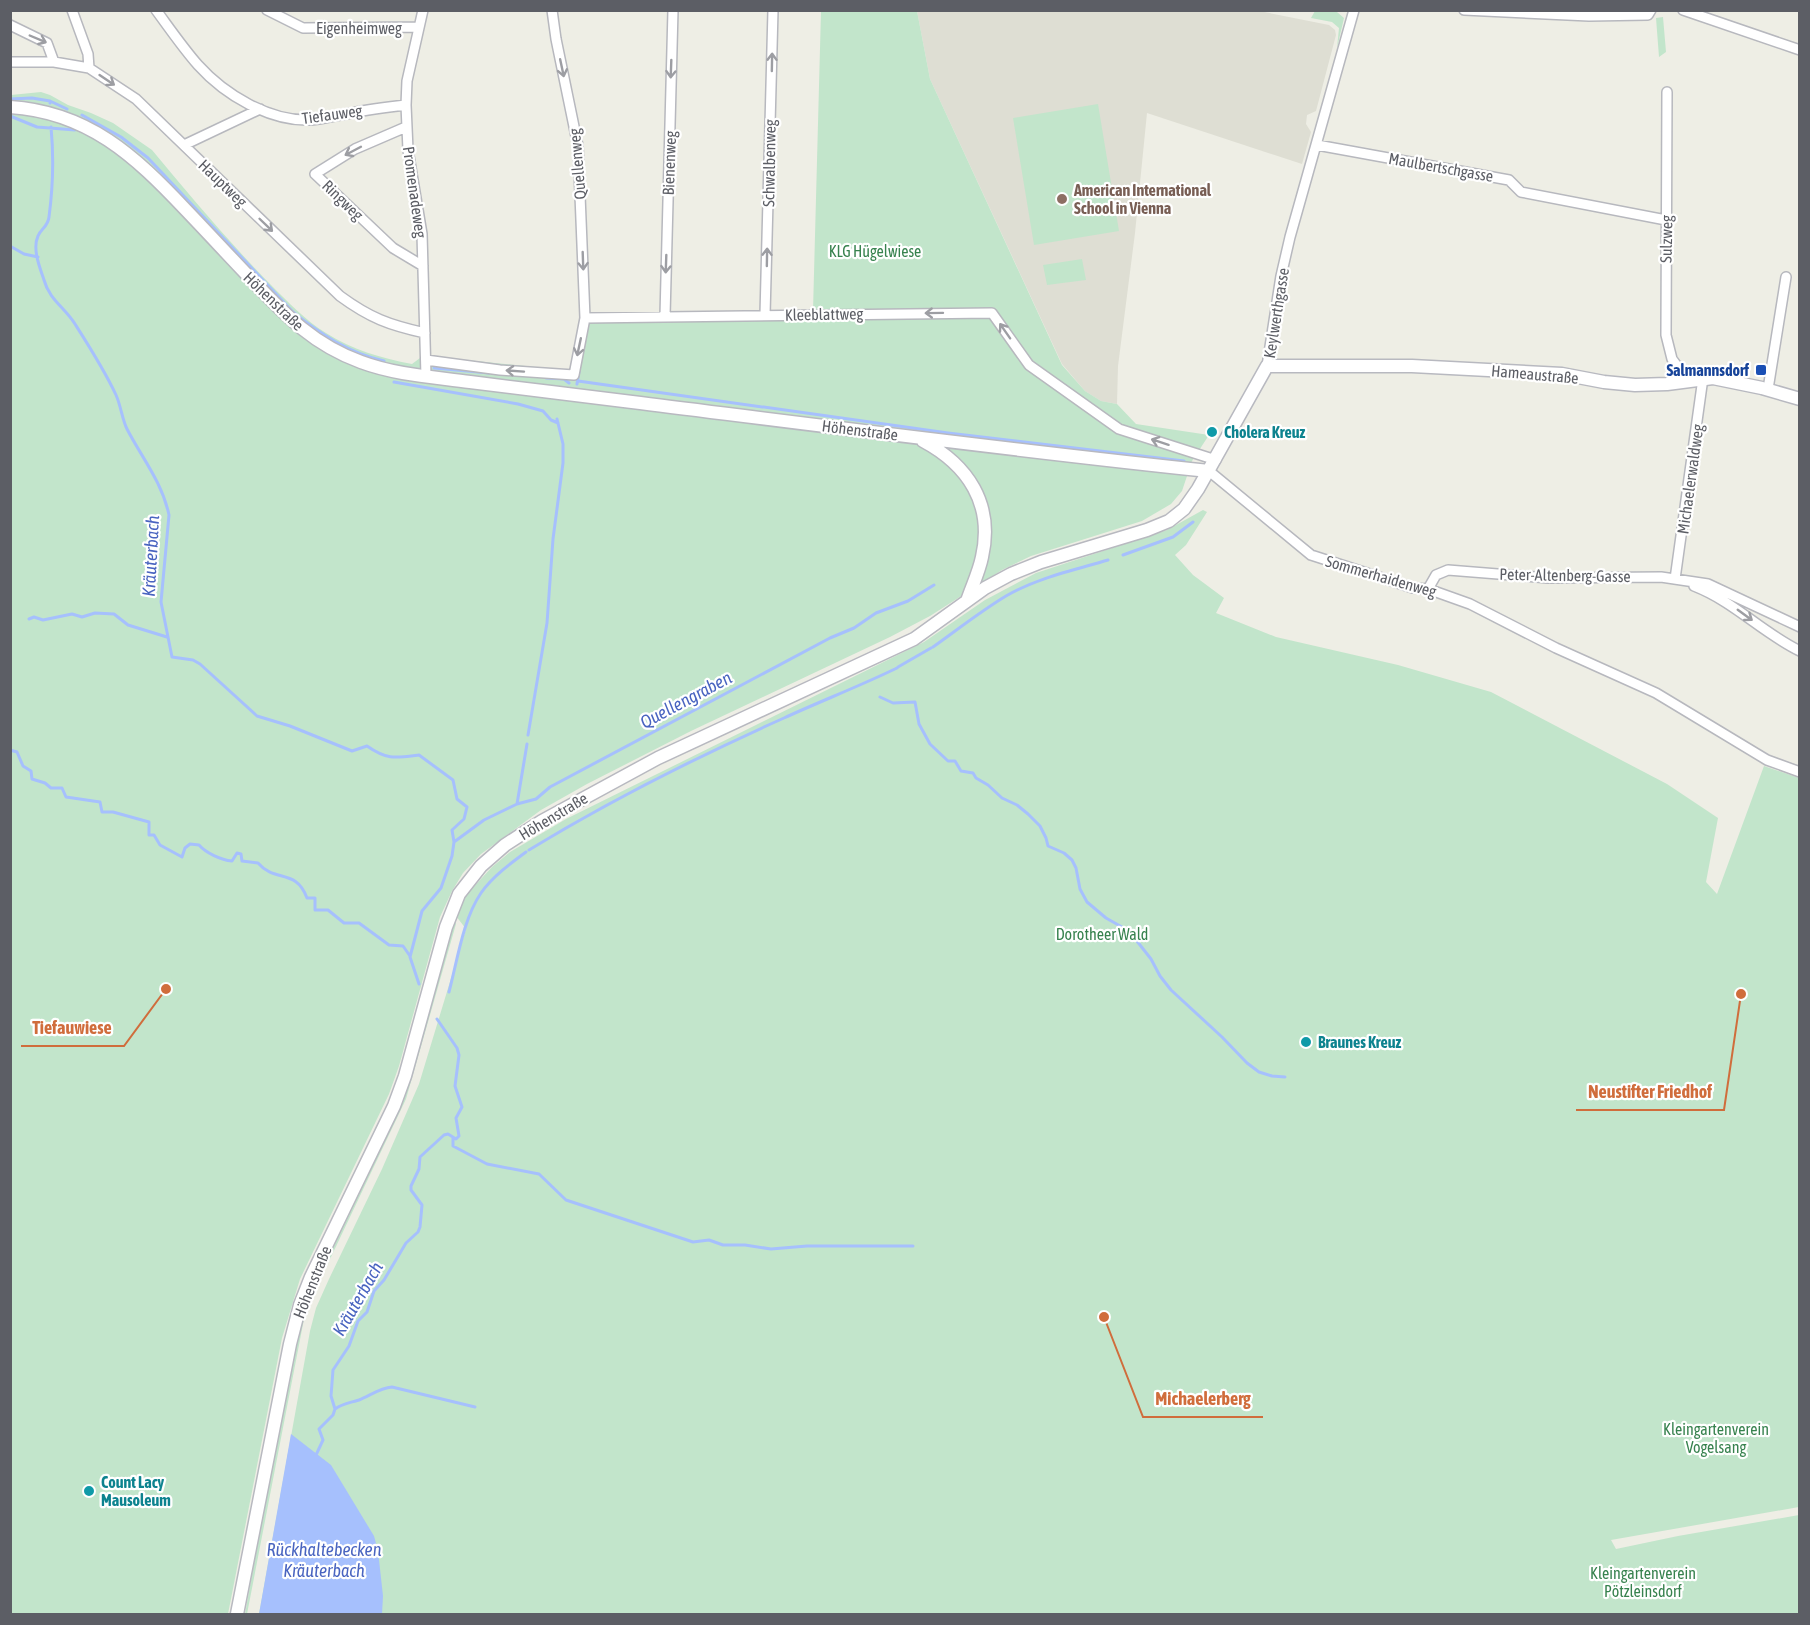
<svg xmlns="http://www.w3.org/2000/svg" width="1810" height="1625" font-family="'Asap Condensed',sans-serif">
<style>
.education{fill:#deded3}
.green{fill:#c2e5cb}
.water{fill:#a6c0fd}
.lines{fill:none;stroke-linecap:round;stroke-linejoin:round}
.stream{stroke:#a6c0fd;stroke-width:3}
.street-casing{stroke:#b7b8be;stroke-width:12}
.secondary-casing{stroke:#b8b9c0;stroke-width:15}
.street{stroke:#fff;stroke-width:9}
.secondary{stroke:#fff;stroke-width:12}
.oneway{stroke:#9d9ea3}
.education-dot{fill:#8d6e63;stroke:#fff;stroke-width:2}
.transit-dot{fill:#1a4fb4;stroke:#fff;stroke-width:2}
.culture-dot{fill:#0f9aa8;stroke:#fff;stroke-width:2}
.labels{text-anchor:middle;stroke-width:4.5;stroke-linejoin:round;paint-order:stroke}
.street-label{font-size:16px;fill:#5c5e65;stroke:#fff}
.education-label{font-size:16px;font-weight:bold;fill:#785e54;stroke:#fff;text-anchor:start}
.park-label{font-size:16px;fill:#37824e;stroke:#fff}
.transit-label{font-size:16px;font-weight:bold;fill:#164399;stroke:#fff;text-anchor:end}
.culture-label{font-size:16px;font-weight:bold;fill:#0d838f;stroke:#fff;text-anchor:start}
.water-label{font-size:18px;font-style:italic;fill:#4964c0;stroke:#fff}
.leader{fill:none;stroke:#d06d3c;stroke-width:2}
.callout-dot{fill:#d06d3c;stroke:#fff;stroke-width:2}
.callout-label{font-size:18px;text-anchor:middle;font-weight:bold;fill:#d06d3c;stroke:#fff;stroke-width:4.5;stroke-linejoin:round;paint-order:stroke}
</style>
<rect width="100%" height="100%" fill="#eeeee5"/>
<path class="education" d="M1254 10 1329 25 1335 30 1336 35 1316 111 1307 115 1306 124 1311 132 1302 164 1147 113 1135 233 1118 366 1117 404 1101 401 1085 391 1062 364 930 79 917 11Z"/>
<path class="green" d="M821 11H917L930 79 1062 365 1085 391 1101 401 1117 404 1136 424 1209 435 1192 461 1182 491 1171 504 1142 521 1031 556 1002 570 930 616 890 637 691 731 587 784 541 810 481 854 463 873 452 891 440 917 399 1066 389 1094 300 1279 282 1338 228 1614H11V95L41 92 50 95 68 105 91 113 113 123 152 150C190 196 229 242 271 285 288 302 305 320 326 333 353 350 381 358 412 364L420 358 437 357 564 370 572 369 582 314 813 311Z
M1315 11 1337 12 1344 18 1337 48 1339 28 1332 22 1311 18Z
M1663 17 1666 52 1659 57 1656 18Z
M1098 104 1119 231 1034 245 1013 118Z
M1082 259 1086 280 1047 285 1043 265Z
M1203 510 1207 512 1186 545 1175 555 1193 575 1224 598 1216 613 1276 637 1398 665 1491 692 1667 784 1718 818 1706 882 1717 894 1764 766 1799 778V1507L1611 1540 1616 1549 1678 1536 1799 1515V1614H259L310 1331 316 1308 329 1279 382 1169 419 1084 466 929 456 916 467 894 492 867 510 852 566 819 924 642 985 600 1036 573 1167 530Z
M454 919 456 924 406 1099 312 1297 304 1319 247 1614H245L273 1457 301 1319 315 1281 392 1123Z"/>
<path class="water" d="M291 1434 331 1465 374 1536 378 1551 383 1596 382 1614H259Z"/>
<g class="lines">
<path class="stream" d="M10 99 32 98 50 101V103
M50 101 67 109
M82 115 121 137 148 158 293 312C320 334 349 353 384 361
M10 116 37 127 75 130
M51 127C54 158 53 187 49 217 48 227 41 228 38 236 32 249 40 268 44 280 49 299 65 308 75 324 89 346 105 371 116 395 121 406 122 419 127 429 142 458 162 482 169 515L161 602 172 657 193 660 200 664 257 716 290 726 352 751 367 746C387 760 395 758 419 755L453 780 457 799 467 807 464 819 452 830 454 842 452 856 441 888 422 911 410 957 419 984
M10 246 24 254 38 257
M434 368 489 373
M546 378 564 379 569 383
M578 381 948 433 1184 461
M394 382 518 404 543 411 551 420 558 423
M577 384 579 371
M1123 555 1173 537 1193 522
M29 619 34 617 43 620 72 614 82 617 95 613 114 614 128 625 167 637
M933 647C957 630 981 611 1006 596 1037 578 1074 570 1108 560
M898 667 931 648
M880 697 893 703 915 702 919 724 930 744 948 761H955L961 771 973 773 976 778 988 785 1002 798 1017 805 1028 814 1040 826 1046 838 1048 846 1064 853 1072 860 1076 868 1080 889 1087 902 1106 918 1129 931 1151 959 1160 976 1171 990 1222 1037 1247 1063 1259 1072 1272 1076 1285 1077
M528 735 547 623 553 539 563 463V444L557 419
M10 750 17 752 23 766 31 771 32 779 45 783 51 788H62L66 797 100 802 102 812H113L149 822V835H154L160 845 182 857 185 848 190 844 199 845C206 853 221 860 232 861L237 853 241 854 242 861 258 863C275 883 296 868 307 898H315V910H328L344 923H359L389 945 403 946 410 956
M517 804 527 744
M454 842 484 820 517 804 536 799 550 787 830 638 854 628 876 613 908 601 934 585
M529 850C611 800 697 757 784 718 821 701 860 686 897 668
M449 992C457 962 463 919 481 893 492 877 511 863 526 852
M453 1138V1146L487 1164 539 1174 566 1200 693 1242 709 1240 723 1245H745L771 1249 807 1246H913
M335 1409C343 1403 350 1403 359 1400 371 1395 380 1388 392 1387L475 1407
M316 1455 323 1440 319 1429 333 1415 335 1409 331 1396 333 1370 349 1346 358 1321 367 1312 374 1291 384 1280 406 1243 418 1232 420 1227 422 1205 411 1190V1186L419 1169 420 1157 444 1135 448 1134 456 1139 459 1136 456 1118 462 1107 455 1086 459 1055 457 1048 437 1019"/>
<defs>
<path id="street" d="M72 10 88 54 89 68
M156 10C170 29 183 48 198 65 225 95 270 122 311 120 324 119 338 115 352 113 370 109 388 107 406 105
M267 10 303 28 419 27
M423 10 407 81 406 105 408 150 422 234 426 376
M1464 10 1589 16 1648 15 1651 10
M1683 10 1800 50
M10 25 47 43 54 62
M10 62H54L89 68 136 99 340 296C370 318 389 325 425 333
M1667 92 1666 335 1672 359 1688 381
M406 127 355 149 315 174 393 248 423 266
M184 145 260 109
M1317 145 1509 180 1521 192 1666 220
M765 315 773 10
M665 316 673 10
M585 318 992 313 1029 365 1119 429 1216 460
M426 360 500 370 574 375 585 318 578 146 556 39 552 10
M1267 366 1281 276 1290 237 1354 10
M1768 389 1786 277
M1209 471 1311 555 1413 588 1428 589 1470 604 1556 648 1656 693 1767 760 1800 772
M1675 579 1703 378
M1694 586C1735 602 1761 632 1800 651
M1428 589 1436 575 1448 570 1548 578 1661 577 1708 584 1800 627"/>
<path id="secondary" d="M10 107C88 112 135 156 185 209 208 233 230 257 253 281 286 316 314 345 361 362 396 375 434 377 470 382 524 389 578 395 632 402 824 426 1016 451 1209 471
M923 441C968 465 994 504 982 557 979 572 972 586 967 601
M237 1614 290 1344 300 1305 311 1277 394 1106 405 1076 446 927 459 894 481 866 505 845 542 821 658 758 914 639 985 588 1011 574 1041 562 1147 530 1169 521 1184 509 1198 489 1267 366H1412L1562 374 1604 382 1635 385 1667 384 1713 378 1762 388 1800 399"/>
</defs>
<use href="#street" class="street-casing"/>
<use href="#secondary" class="secondary-casing"/>
<use href="#street" class="street"/>
<use href="#secondary" class="secondary"/>
</g>
<defs><path id="oneway-shaft" d="M-6 0H5M1.5-3L5.5 0L1.5 3" fill="none" stroke-width="1.6" stroke-linecap="round" stroke-linejoin="round" transform="scale(1.5)"/></defs>
<g class="oneway">
<use href="#oneway-shaft" transform="translate(38 39) rotate(23)"/>
<use href="#oneway-shaft" transform="translate(772 62) rotate(-89)"/>
<use href="#oneway-shaft" transform="translate(562 68) rotate(78)"/>
<use href="#oneway-shaft" transform="translate(671 69) rotate(92)"/>
<use href="#oneway-shaft" transform="translate(107 80) rotate(34)"/>
<use href="#oneway-shaft" transform="translate(353 151) rotate(152)"/>
<use href="#oneway-shaft" transform="translate(266 225) rotate(44)"/>
<use href="#oneway-shaft" transform="translate(767 257) rotate(-89)"/>
<use href="#oneway-shaft" transform="translate(583 261) rotate(88)"/>
<use href="#oneway-shaft" transform="translate(666 264) rotate(92)"/>
<use href="#oneway-shaft" transform="translate(934 313) rotate(179)"/>
<use href="#oneway-shaft" transform="translate(1005 331) rotate(-125)"/>
<use href="#oneway-shaft" transform="translate(579 347) rotate(102)"/>
<use href="#oneway-shaft" transform="translate(515 371) rotate(-176)"/>
<use href="#oneway-shaft" transform="translate(1160 442) rotate(-162)"/>
<use href="#oneway-shaft" transform="translate(1745 615) rotate(36)"/>
</g>
<circle class="education-dot" cx="1062" cy="199" r="6"/>
<rect class="transit-dot" x="1755" y="364" width="12" height="12" rx="3"/>
<g class="culture-dot">
<circle cx="1212" cy="432" r="6"/>
<circle cx="1306" cy="1042" r="6"/>
<circle cx="89" cy="1491" r="6"/>
</g>
<g class="labels">
<g class="street-label">
<text x="359" y="34">Eigenheimweg</text>
<text transform="translate(332 114) rotate(-8)" y="6">Tiefauweg</text>
<text transform="translate(669 163) rotate(-88)" y="6">Bienenweg</text>
<text transform="translate(769 163) rotate(-89)" y="6">Schwalbenweg</text>
<text transform="translate(577 164) rotate(-95)" y="6">Quellenweg</text>
<text transform="translate(1441 167) rotate(10)" y="6">Maulbertschgasse</text>
<text transform="translate(223 183) rotate(44)" y="6">Hauptweg</text>
<text transform="translate(415 192) rotate(82)" y="6">Promenadeweg</text>
<text transform="translate(343 200) rotate(44)" y="6">Ringweg</text>
<text transform="translate(1666 239) rotate(-89)" y="6">Sulzweg</text>
<text transform="translate(274 301) rotate(44)" y="6">Höhenstraße</text>
<text transform="translate(1276 313) rotate(-81)" y="6">Keylwerthgasse</text>
<text transform="translate(824 314) rotate(-1)" y="6">Kleeblattweg</text>
<text transform="translate(1535 374) rotate(5)" y="6">Hameaustraße</text>
<text transform="translate(860 430) rotate(7)" y="6">Höhenstraße</text>
<text transform="translate(1690 479) rotate(-82)" y="6">Michaelerwaldweg</text>
<text transform="translate(1565 575) rotate(1)" y="6">Peter-Altenberg-Gasse</text>
<text transform="translate(1381 576) rotate(16)" y="6">Sommerhaidenweg</text>
<text transform="translate(553 816) rotate(-31)" y="6">Höhenstraße</text>
<text transform="translate(312 1282) rotate(-68)" y="6">Höhenstraße</text>
</g>
<g class="education-label">
<text x="1074" y="196">American International<tspan x="1074" dy="18">School in Vienna</tspan></text>
</g>
<g class="park-label">
<text x="875" y="257">KLG Hügelwiese</text>
<text x="1102" y="940">Dorotheer Wald</text>
<text x="1716" y="1435">Kleingartenverein<tspan x="1716" dy="18">Vogelsang</tspan></text>
<text x="1643" y="1579">Kleingartenverein<tspan x="1643" dy="18">Pötzleinsdorf</tspan></text>
</g>
<g class="transit-label">
<text x="1749" y="376">Salmannsdorf</text>
</g>
<g class="culture-label">
<text x="1224" y="438">Cholera Kreuz</text>
<text x="1318" y="1048">Braunes Kreuz</text>
<text x="101" y="1488">Count Lacy<tspan x="101" dy="18">Mausoleum</tspan></text>
</g>
<g class="water-label">
<text transform="translate(151 556) rotate(-87)" y="6">Kräuterbach</text>
<text transform="translate(686 700) rotate(-28)" y="6">Quellengraben</text>
<text transform="translate(358 1299) rotate(-60)" y="6">Kräuterbach</text>
<text x="324" y="1556">Rückhaltebecken<tspan x="324" dy="21">Kräuterbach</tspan></text>
</g>
</g>
<path class="leader" d="M166 989L124 1046H21M1741 994L1724 1110H1576M1104 1317L1143 1417H1263"/>
<g class="callout-dot">
<circle cx="166" cy="989" r="6"/>
<circle cx="1741" cy="994" r="6"/>
<circle cx="1104" cy="1317" r="6"/>
</g>
<g class="callout-label">
<text x="72" y="1034">Tiefauwiese</text>
<text x="1650" y="1098">Neustifter Friedhof</text>
<text x="1203" y="1405">Michaelerberg</text>
</g>
<rect width="1810" height="1625" fill="none" stroke="#5c5e65" stroke-width="24"/>
</svg>
